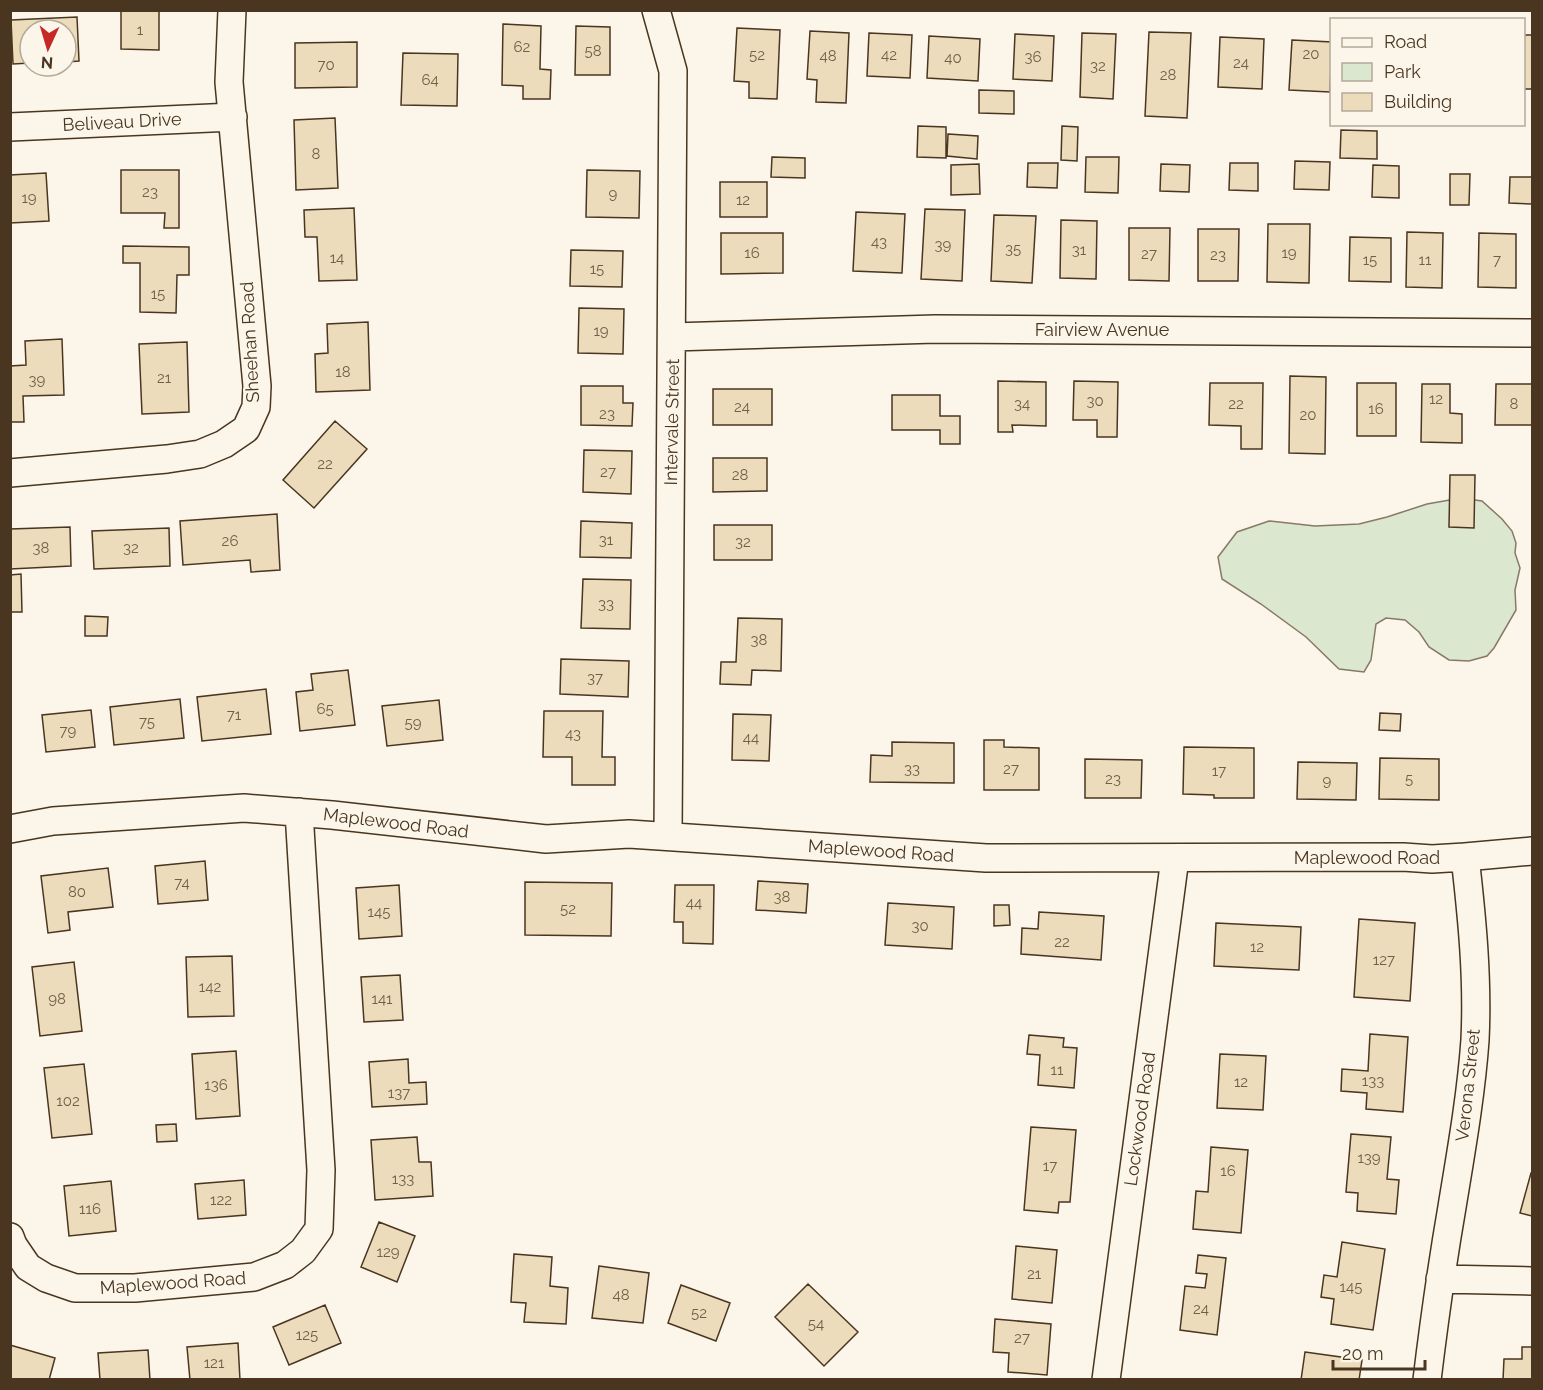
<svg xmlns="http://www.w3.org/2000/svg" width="1543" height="1390" font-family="Raleway,sans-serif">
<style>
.green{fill:#dce7d0;stroke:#887966;stroke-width:1.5}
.building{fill:#ecdcbc;stroke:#4a3520;stroke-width:1.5}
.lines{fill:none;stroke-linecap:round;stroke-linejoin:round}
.street-casing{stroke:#4a3520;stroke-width:30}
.street{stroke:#fbf6e9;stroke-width:27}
.labels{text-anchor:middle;stroke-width:4.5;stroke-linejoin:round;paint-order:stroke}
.number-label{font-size:15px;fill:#725f47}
.street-label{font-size:18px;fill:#4a3520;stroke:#fbf6e9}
</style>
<rect width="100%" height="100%" fill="#fbf6e9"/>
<path class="green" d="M1461 498 1482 501 1502 519 1512 531 1516 543 1515 553 1520 568 1515 590 1516 610 1494 648 1487 656 1469 661 1449 660 1429 647 1419 632 1405 620 1386 618 1376 624 1371 660 1364 672 1339 669 1306 637 1261 604 1222 579 1218 557 1237 532 1269 521 1315 526 1359 524 1387 517 1427 504Z"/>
<path class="building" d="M121 10H159V50L121 49Z
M77 17 79 61 66 62V30H30V63L13 64 11 20Z
M503 24 541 26 540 69 551 70 550 99H523V86L502 85Z
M576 26 610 27V75H575Z
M737 28 780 30 777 99 749 98V82L734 81Z
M810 31 849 33 846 103 816 102 817 80 807 79Z
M1149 32 1191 33 1187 118 1145 116Z
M869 33 912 35 910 78 867 76Z
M1082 33 1116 34 1113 99 1080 97Z
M1015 34 1054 36 1052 81 1013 79Z
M1524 35H1532V89H1524Z
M929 36 980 39 978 81 927 78Z
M1220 37 1264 39 1262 89 1218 87Z
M1292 40 1332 42 1330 92 1289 90Z
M357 42V87L295 88V43Z
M403 53 458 54 457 106 401 105Z
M979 90 1014 91V114L979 113Z
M335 118 338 188 296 190 294 120Z
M918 126 946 127V158L917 157Z
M1062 126 1078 127 1077 161 1061 160Z
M1341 130 1377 131V159L1340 158Z
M948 134 978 136 977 159 947 156Z
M772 157 805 158V178L771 177Z
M1086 157H1119L1118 193 1085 192Z
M1295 161 1330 162 1329 190 1294 189Z
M1028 163H1058L1057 188 1027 187Z
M1230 163H1258V191L1229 190Z
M979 164 980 194 951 195V165Z
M1161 164 1190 165 1189 192 1160 191Z
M1373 165 1399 166V198L1372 197Z
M121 170H179V228H164L165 213H121Z
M587 170 640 171 639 218 586 217Z
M46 173 49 221 10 223V175Z
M1450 174H1470L1469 205H1450Z
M1510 177H1532V204L1509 203Z
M720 182H767V217H720Z
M354 208 357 280 319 281 317 237H305L304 210Z
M925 209 965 210 962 281 921 279Z
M856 212 905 214 902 273 853 271Z
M994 215 1036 216 1032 283 991 281Z
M1061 220 1097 221 1096 279 1060 278Z
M1268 224H1310L1309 283 1267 282Z
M1129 228H1170L1169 281 1129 280Z
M1198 229H1239L1238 281H1198Z
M1407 232 1443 233 1442 288 1406 287Z
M721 233H783V273L721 274Z
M1479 233 1516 234V288L1478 287Z
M1350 237 1391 238V282L1349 281Z
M123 246 189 247V275H177L176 313 140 312V263H123Z
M571 250 623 251 622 287 570 286Z
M579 308 624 309 623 354 578 353Z
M368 322 370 390 316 392 315 354 328 353 327 324Z
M62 339 64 395 23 396 24 422H10V366L26 365 25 341Z
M187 342 189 412 142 414 139 344Z
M1290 376 1326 377 1325 454 1289 453Z
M998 381 1046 382V426L1012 425 1013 432H998Z
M1074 381 1118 382 1117 437H1097V420H1073Z
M1210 383H1263L1262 449H1241V426L1209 425Z
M1357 383H1396V436H1357Z
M1422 384H1450V413L1462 414V443L1421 442Z
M1496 384H1532V425H1495Z
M581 386H623V403H633L632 426 581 425Z
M713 389H772V425H713Z
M892 395H940V416H960V444H940V430H892Z
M335 421 367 449 314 508 283 480Z
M584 450 632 451 631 494 583 492Z
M713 458H767V491L713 492Z
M1450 475H1475L1474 528 1449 527Z
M277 514 280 570 251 572 250 560 183 565 180 521Z
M581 521 632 523 631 558 580 557Z
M714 525H772V560H714Z
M70 527 71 566 10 569V529Z
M169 528 170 566 94 569 92 531Z
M21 574 22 612H10V575Z
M583 579 631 580 630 629 581 628Z
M85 616 108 617 107 636H85Z
M738 618 782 619 781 671 752 670 751 685 720 684 721 662H736Z
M561 659 629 661 628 697 560 694Z
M348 670 355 725 300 731 296 692 313 690 311 674Z
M266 689 271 734 202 741 197 697Z
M180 699 184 738 114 745 110 707Z
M439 700 443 740 387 746 382 706Z
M91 710 95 747 46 752 42 715Z
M544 711H603L602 757H615V785H572V757H543Z
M1380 713 1401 714 1400 731 1379 730Z
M733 714 771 715 769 761 732 760Z
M984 740H1004V747L1039 748V790H984Z
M892 742 954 743V783L870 782 871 755 892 756Z
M1184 747 1254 748V798H1214V795L1183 794Z
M1380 758 1439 759V800L1379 799Z
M1085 759 1142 760 1141 798H1085Z
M1298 762 1357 763 1356 800 1297 799Z
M205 861 208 900 158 904 155 866Z
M108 868 113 907 68 912 70 930 48 933 41 876Z
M758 881 808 884 806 913 756 910Z
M525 882 612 883 611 936 525 935Z
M399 885 402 936 359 939 356 888Z
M675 885H714L713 944 683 943V922H674Z
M888 903 954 907 952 949 885 945Z
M994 905H1009L1010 925 994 926Z
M1039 912 1104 916 1101 960 1021 954 1022 928 1038 929Z
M1359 919 1415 923 1410 1001 1354 997Z
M1216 923 1301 927 1299 970 1214 966Z
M232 956 234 1016 188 1017 186 957Z
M74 962 82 1031 40 1036 32 967Z
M400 975 403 1020 364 1022 361 977Z
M1370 1034 1408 1037 1403 1112 1366 1109 1367 1093 1341 1091 1342 1069 1368 1071Z
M1029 1035 1064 1038 1063 1047 1077 1048 1074 1088 1038 1085 1040 1055 1027 1054Z
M236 1051 240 1116 196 1119 192 1054Z
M1220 1054 1266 1056 1263 1110 1217 1108Z
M408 1059 409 1083 426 1082 427 1104 372 1107 369 1062Z
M84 1064 92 1134 52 1138 44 1068Z
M176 1124 177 1141 157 1142 156 1125Z
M1031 1127 1076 1130 1070 1202H1059L1058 1213 1024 1210Z
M1351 1134 1391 1137 1387 1179 1399 1180 1396 1214 1357 1211 1358 1193 1346 1192Z
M417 1137 419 1162H431L433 1196 375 1200 371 1140Z
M1211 1147 1248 1150 1241 1233 1193 1229 1196 1191 1208 1192Z
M1531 1173H1532V1216L1520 1213Z
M244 1180 246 1215 198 1219 195 1184Z
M111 1181 116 1231 69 1236 64 1186Z
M379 1222 415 1236 397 1282 361 1267Z
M1342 1242 1385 1249 1373 1330 1331 1324 1334 1299 1321 1297 1324 1275 1337 1277Z
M1016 1246 1057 1250 1052 1303 1012 1299Z
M514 1254 552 1257 550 1286 568 1288 566 1324 524 1322 526 1303 511 1302Z
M1198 1255 1226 1258 1217 1335 1180 1330 1185 1286 1205 1288 1207 1274 1196 1273Z
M599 1266 649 1273 643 1323 592 1318Z
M808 1284 858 1332 824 1366 775 1317Z
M681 1285 730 1303 716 1341 668 1323Z
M325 1305 341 1343 289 1365 273 1327Z
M995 1319 1051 1324 1047 1375 1008 1372 1009 1353 993 1352Z
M238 1343 240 1380H190L187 1347Z
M10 1345 55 1358 49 1380H10Z
M1522 1347H1532V1380H1503L1504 1359H1522Z
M148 1350 150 1380H100L98 1353Z
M1305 1352 1362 1360 1359 1380H1301Z"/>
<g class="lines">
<defs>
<path id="street" d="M656 10 673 71 668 836
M10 127 233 117
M672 337 935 329 1532 333
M10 473 167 459 200 454 224 444 246 429 256 407 257 386 229 82 232 10
M10 829 53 821 244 808 332 815 546 839 629 834 986 858 1403 857 1432 859 1465 857
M10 1237 13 1245 28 1267 46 1278 75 1288H135L254 1277 285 1265 303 1251 319 1229 321 1170 299 812
M1440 1279 1532 1281
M1106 1380 1175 858
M1427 1380C1434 1322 1442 1265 1452 1207 1461 1152 1471 1096 1475 1040 1478 978 1472 918 1465 857L1532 851"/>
</defs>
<use href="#street" class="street-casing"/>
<use href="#street" class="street"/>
</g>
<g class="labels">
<g class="number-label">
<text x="140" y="35">1</text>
<text x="522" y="52">62</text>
<text x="593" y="56">58</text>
<text x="1311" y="59">20</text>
<text x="757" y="60">52</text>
<text x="889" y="60">42</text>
<text x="828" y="61">48</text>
<text x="1033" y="62">36</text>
<text x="953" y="63">40</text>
<text x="1241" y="68">24</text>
<text x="326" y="70">70</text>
<text x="1098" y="71">32</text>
<text x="1168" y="80">28</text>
<text x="430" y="85">64</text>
<text x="316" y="159">8</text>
<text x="150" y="197">23</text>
<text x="613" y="199">9</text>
<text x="29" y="203">19</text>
<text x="743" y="205">12</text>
<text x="879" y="247">43</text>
<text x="943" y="250">39</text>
<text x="1013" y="254">35</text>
<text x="1079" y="255">31</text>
<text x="752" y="258">16</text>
<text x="1289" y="258">19</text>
<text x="1149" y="259">27</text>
<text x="1218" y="260">23</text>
<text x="337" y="263">14</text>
<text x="1370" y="265">15</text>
<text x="1425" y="265">11</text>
<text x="1497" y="265">7</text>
<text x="597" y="274">15</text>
<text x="158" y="299">15</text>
<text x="601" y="336">19</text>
<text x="343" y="377">18</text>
<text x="164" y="383">21</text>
<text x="37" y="385">39</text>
<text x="1436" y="404">12</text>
<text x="1095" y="406">30</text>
<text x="1022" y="409">34</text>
<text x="1236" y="409">22</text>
<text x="1514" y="409">8</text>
<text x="742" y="412">24</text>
<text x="1376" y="414">16</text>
<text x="607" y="419">23</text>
<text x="1308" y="420">20</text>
<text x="325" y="469">22</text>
<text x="608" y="477">27</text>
<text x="740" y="480">28</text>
<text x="606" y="545">31</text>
<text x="230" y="546">26</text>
<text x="743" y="547">32</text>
<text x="41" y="553">38</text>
<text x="131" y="553">32</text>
<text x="606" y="609">33</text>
<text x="759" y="645">38</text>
<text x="595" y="683">37</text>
<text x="325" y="714">65</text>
<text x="234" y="720">71</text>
<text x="147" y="727">75</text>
<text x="413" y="728">59</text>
<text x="68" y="736">79</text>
<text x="573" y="739">43</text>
<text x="751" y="743">44</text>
<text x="912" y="774">33</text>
<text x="1011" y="774">27</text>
<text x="1219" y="776">17</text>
<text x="1113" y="784">23</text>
<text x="1409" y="784">5</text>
<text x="1327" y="786">9</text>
<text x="182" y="888">74</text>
<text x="77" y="897">80</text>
<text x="782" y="902">38</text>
<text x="694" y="908">44</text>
<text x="568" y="914">52</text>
<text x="379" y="917">145</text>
<text x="920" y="931">30</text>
<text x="1062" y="947">22</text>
<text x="1257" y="952">12</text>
<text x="1384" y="965">127</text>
<text x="210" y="992">142</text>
<text x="57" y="1004">98</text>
<text x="382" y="1004">141</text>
<text x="1057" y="1075">11</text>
<text x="1373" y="1086">133</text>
<text x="1241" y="1087">12</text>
<text x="216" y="1090">136</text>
<text x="399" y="1098">137</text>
<text x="68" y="1106">102</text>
<text x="1369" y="1163">139</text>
<text x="1050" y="1171">17</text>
<text x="1228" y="1176">16</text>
<text x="403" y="1184">133</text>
<text x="221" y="1205">122</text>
<text x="90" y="1214">116</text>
<text x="388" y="1257">129</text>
<text x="1034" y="1279">21</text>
<text x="1351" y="1292">145</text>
<text x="621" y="1300">48</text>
<text x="1201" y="1314">24</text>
<text x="699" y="1318">52</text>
<text x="816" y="1329">54</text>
<text x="307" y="1340">125</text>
<text x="1022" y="1343">27</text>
<text x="214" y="1368">121</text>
</g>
<g class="street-label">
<text transform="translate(122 122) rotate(-3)" y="6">Beliveau Drive</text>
<text x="1102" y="336">Fairview Avenue</text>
<text transform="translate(250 342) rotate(-93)" y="6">Sheehan Road</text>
<text transform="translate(672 422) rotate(-89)" y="6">Intervale Street</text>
<text transform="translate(396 823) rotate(7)" y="6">Maplewood Road</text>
<text transform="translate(881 851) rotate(4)" y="6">Maplewood Road</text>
<text x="1367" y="864">Maplewood Road</text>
<text transform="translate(1468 1085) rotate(-84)" y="6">Verona Street</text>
<text transform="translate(1140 1119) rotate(-82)" y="6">Lockwood Road</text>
<text transform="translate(173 1283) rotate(-4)" y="6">Maplewood Road</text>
</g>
</g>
<rect width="1543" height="1390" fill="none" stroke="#4a3520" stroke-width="24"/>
<rect x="1330" y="18" width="195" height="108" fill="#fbf6e9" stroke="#b4a999" stroke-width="1.5"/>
<rect x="1342" y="38" width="30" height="9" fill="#fbf6e9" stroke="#b4a999" stroke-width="1.5"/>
<text x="1384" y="48" font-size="18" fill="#4a3520">Road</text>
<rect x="1342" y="63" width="30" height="18" fill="#dce7d0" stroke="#b4a999" stroke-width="1.5"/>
<text x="1384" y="78" font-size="18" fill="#4a3520">Park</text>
<rect x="1342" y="93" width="30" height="18" fill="#ecdcbc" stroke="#b4a999" stroke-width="1.5"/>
<text x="1384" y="108" font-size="18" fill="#4a3520">Building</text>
<g transform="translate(48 48) rotate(184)"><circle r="28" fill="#fbf6e9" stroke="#b4a999" stroke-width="1.5"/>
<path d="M0-4.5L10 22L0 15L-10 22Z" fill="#c62828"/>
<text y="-9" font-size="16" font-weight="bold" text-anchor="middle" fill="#4a3520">N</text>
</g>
<path d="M1333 1360v9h92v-9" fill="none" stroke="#4a3520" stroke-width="3"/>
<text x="1342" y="1360" font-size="18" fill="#4a3520" stroke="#fbf6e9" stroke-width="4.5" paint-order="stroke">20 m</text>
</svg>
